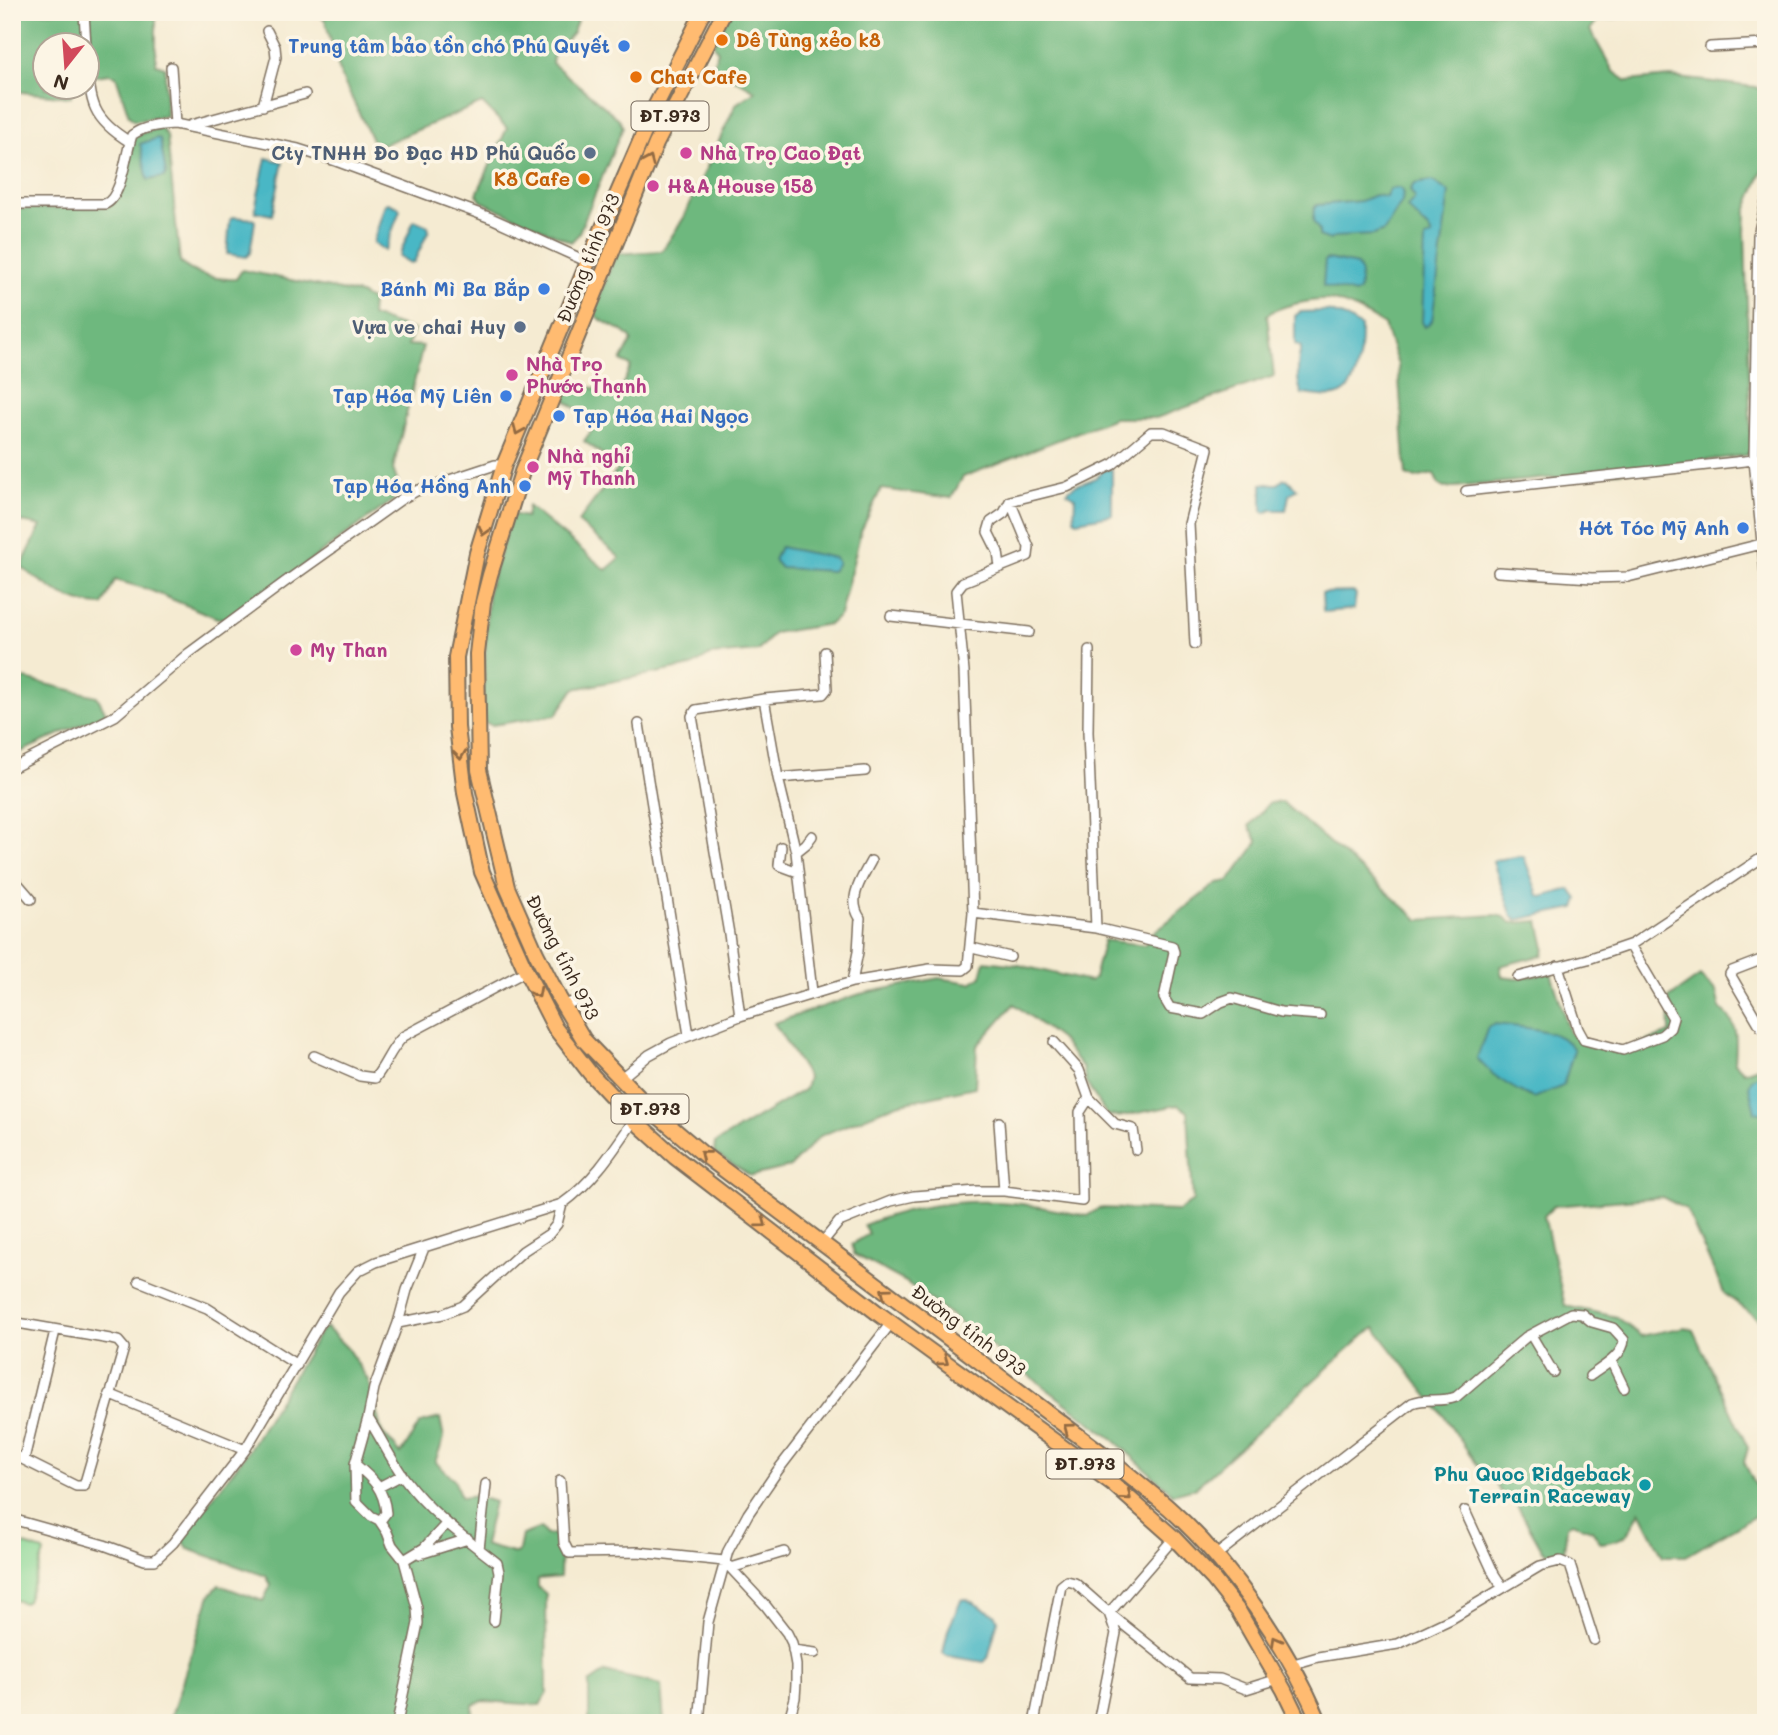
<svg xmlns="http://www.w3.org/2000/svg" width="1778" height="1735" font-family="Mali,sans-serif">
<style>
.green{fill:#89d795;stroke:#62805a;stroke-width:2}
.forest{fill:#6eb87e;stroke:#54714e;stroke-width:2}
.water{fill:#4ab7c5;stroke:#427072;stroke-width:2}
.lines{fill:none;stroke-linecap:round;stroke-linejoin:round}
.street-casing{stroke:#7c6e5d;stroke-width:12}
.primary-casing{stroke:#7c6e5d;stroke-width:18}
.street{stroke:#fff;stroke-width:9}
.primary{stroke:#ffbb71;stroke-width:14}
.oneway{stroke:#936b43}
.food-dot{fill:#e8710a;stroke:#fcf5e5;stroke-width:2.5}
.shop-dot{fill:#3f7fe0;stroke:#fcf5e5;stroke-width:2.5}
.service-dot{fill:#5c6f8a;stroke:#fcf5e5;stroke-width:2.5}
.hotel-dot{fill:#d1479c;stroke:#fcf5e5;stroke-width:2.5}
.culture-dot{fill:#0f9aa8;stroke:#fcf5e5;stroke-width:2.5}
.labels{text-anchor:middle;stroke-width:7;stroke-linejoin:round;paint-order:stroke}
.shield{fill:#fcf5e5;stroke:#75675a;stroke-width:2}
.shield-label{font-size:18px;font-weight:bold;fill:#3b2a1e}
.food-label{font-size:19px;font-weight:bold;fill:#c56008;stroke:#fcf5e5;text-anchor:start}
.shop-label{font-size:19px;font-weight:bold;fill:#366cbe;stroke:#fcf5e5;text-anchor:end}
.service-label{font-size:19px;font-weight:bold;fill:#4e5e75;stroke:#fcf5e5;text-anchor:end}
.hotel-label{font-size:19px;font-weight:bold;fill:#b23c85;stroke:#fcf5e5;text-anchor:start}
.street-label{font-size:19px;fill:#3b2a1e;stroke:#fcf5e5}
.culture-label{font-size:19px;font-weight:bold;fill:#0d838f;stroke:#fcf5e5;text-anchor:end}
</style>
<rect width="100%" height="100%" fill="#fcf5e5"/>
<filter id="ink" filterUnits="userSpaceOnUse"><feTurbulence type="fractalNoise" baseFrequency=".0143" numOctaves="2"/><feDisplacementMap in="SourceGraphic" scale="14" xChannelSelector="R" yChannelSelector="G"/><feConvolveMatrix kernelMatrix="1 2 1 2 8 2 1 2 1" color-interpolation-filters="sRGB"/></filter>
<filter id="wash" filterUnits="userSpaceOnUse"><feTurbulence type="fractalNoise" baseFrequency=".00686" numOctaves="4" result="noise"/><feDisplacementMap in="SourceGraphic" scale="28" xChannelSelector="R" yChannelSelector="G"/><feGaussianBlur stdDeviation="1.57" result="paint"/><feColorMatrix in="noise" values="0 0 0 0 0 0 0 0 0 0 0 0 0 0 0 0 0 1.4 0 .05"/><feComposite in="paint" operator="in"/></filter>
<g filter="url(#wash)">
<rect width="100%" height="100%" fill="#f5ebd2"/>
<path class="green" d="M12 1541 43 1551 44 1553 27 1601 24 1603 12 1599Z"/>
<path class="forest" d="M12 12H156V64L165 67 166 116 134 121 129 116 116 76 110 74 88 77V46H46V88H75L70 97 12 91Z
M315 12H580L573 32 553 56 552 63 619 119 623 127 578 235 571 242 481 201 477 194 507 128 482 103 384 144 373 142 341 76 325 20Z
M730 12H1654L1597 21 1590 30 1613 71 1627 81 1671 77 1756 87 1766 92V162L1746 211 1745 232 1751 447 1747 455 1625 471 1444 488 1439 485 1434 474 1415 478 1406 475 1398 365 1384 325C1370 316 1343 301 1327 300 1311 299 1279 306 1267 315L1274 376 1156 418H1114L963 477 951 498 881 489 861 531 840 615 830 624 774 633 758 651 710 655 692 666 574 689 556 715 492 725 482 722 488 591 512 514 526 517 528 506 606 570 619 559 618 556 578 522 618 469 617 465 584 441 595 426V422L567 402 565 397 571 383 606 391 620 390 631 366 621 361 632 340C623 326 603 326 593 313L616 254 662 251 683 219 736 104 755 91 713 66 718 51 713 45Z
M161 128 167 136 180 262C192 275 219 280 236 279L242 270 360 294 372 301 371 316 414 330 408 345 423 346 393 469 401 492 395 499 234 616 226 619 217 618 147 589 115 580 103 605C72 606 44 584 21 567L41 526 12 520V209L108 207C129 194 129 161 134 138L142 133Z
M12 676 97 696 106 713 12 756Z
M1282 802 1419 920 1495 915 1504 917 1512 923 1539 921 1545 948 1543 955 1500 966 1502 977 1518 979 1551 973 1570 1034C1612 1061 1627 1047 1670 1033L1669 998 1700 976 1716 991 1720 1009C1740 1022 1736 1042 1735 1063L1744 1072 1766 1064V1325L1724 1293 1686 1209 1662 1197 1554 1206 1544 1216 1565 1306 1617 1317 1641 1336 1685 1327 1693 1330 1748 1448 1744 1462 1763 1501 1760 1513 1686 1556H1663L1640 1511C1629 1534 1627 1540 1601 1543L1592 1530 1572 1523 1567 1526 1564 1551 1556 1556 1543 1551 1514 1500 1504 1498 1490 1474 1480 1469 1446 1419 1375 1328 1365 1334 1195 1488 1173 1494 1115 1441 940 1307 906 1282 854 1254 852 1244 869 1234 864 1225C910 1206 962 1199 1012 1203 1037 1205 1063 1212 1087 1216L1099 1208 1178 1211 1193 1201 1188 1112 1178 1105 1118 1117 1107 1115 1086 1083 1083 1068 1061 1040 1014 1004 977 1046 975 1087 897 1104 820 1136 790 1167 751 1176 714 1153 715 1143 805 1089 808 1077 774 1023 860 994 939 978 971 983 981 976 985 961 1019 965 1090 982 1094 978 1104 940 1145 945 1149 936 1217 883 1229 881 1258 842 1249 826 1269 803Z
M326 1327 347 1348 368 1380 382 1432 401 1454 420 1423 440 1418 444 1438 435 1462 454 1479 461 1498 476 1496 494 1502 484 1545 516 1554 519 1550 522 1535 541 1528 546 1535 554 1534 561 1542 560 1577 538 1579V1587L546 1594 547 1693 540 1705 483 1701 473 1705 472 1723H169L210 1595 219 1585 263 1601 271 1585 266 1576 188 1549 182 1538 248 1451 320 1332Z
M605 1672 661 1685 664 1723H589V1683Z"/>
<path class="water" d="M158 138 160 139 166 173 165 177 148 180 140 144Z
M266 158 283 162 272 215 256 212 255 209Z
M1432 181 1449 192 1432 321 1425 327 1422 322 1425 238 1432 236 1428 228 1407 208 1415 198 1410 190 1414 184Z
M1399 188 1403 191 1402 202 1384 231 1374 235 1334 237 1330 240 1319 236V230L1313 221 1314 208 1317 205 1361 201 1375 195 1386 197 1389 189Z
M388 203 398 207 400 210 386 248 384 250 373 243 385 204Z
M233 217 253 219 255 221 250 253 246 257 227 254 230 220Z
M414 220 428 226 429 230 414 262 410 263 399 256Z
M1328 259 1357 265 1361 274 1359 291 1355 294 1323 286 1325 260Z
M1327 311 1343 316 1361 327C1361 345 1360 385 1341 394 1330 399 1314 395 1302 394 1295 380 1298 361 1301 347L1295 344V316L1300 312Z
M1112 469V515L1077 521 1074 519 1075 497 1067 492C1076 480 1095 484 1104 470Z
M1284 479H1287L1297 489 1289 495 1286 510H1271L1265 513 1262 511V484H1278Z
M780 547 835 558 838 563 832 571 781 568 774 560Z
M1353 592 1356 594 1354 609 1324 612 1323 610 1322 593Z
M1522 856 1524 857 1538 895 1542 897 1570 889 1578 899 1575 908 1516 920 1512 916 1493 862 1495 860Z
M1495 1024C1518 1027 1562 1028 1574 1050L1563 1086 1534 1098C1513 1089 1491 1076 1477 1058L1488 1027Z
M1766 1072V1114L1755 1112 1749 1087 1752 1079Z
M966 1599 996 1615 998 1620 988 1658 984 1662 947 1656 943 1653 948 1630 961 1600Z"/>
</g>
<g filter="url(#ink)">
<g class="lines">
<defs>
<path id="street" d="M84 12 86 46
M1710 47 1766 44
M88 61C90 103 92 119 130 142
M171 67 175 124
M263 106 276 57 275 47 267 31
M191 125 305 94
M1766 201 1758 235 1754 460 1766 584
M12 204H105C122 198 126 152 132 135 144 126 160 125 175 124L298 149 336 161 491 218 588 262
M1466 491 1754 460
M1000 567 998 552 988 532 991 522 1004 513 1010 501 1067 487 1112 465 1151 432H1164L1208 449 1189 524 1195 644
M1498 572 1592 578 1628 577 1761 544
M891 616 1029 632
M764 699 778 778 796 852 812 992
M639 724 689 1035
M12 768 115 716 189 653 285 582 400 500 416 491 495 465H504
M778 778 865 771
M781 847 779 865 798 872
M796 852 806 844 812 836
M12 877 31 899
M973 913 1096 928 1088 732 1089 650
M1096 928 1172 946 1174 952 1164 998 1170 1008 1203 1014 1221 1002 1232 998 1281 1012 1320 1015
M972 948 1010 957
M1766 958 1732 971 1730 974 1761 1027 1766 1028
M1558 966 1578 1029 1584 1040 1623 1050 1662 1035 1670 1028 1673 1018 1630 945
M1518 977 1588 959 1632 944 1766 855
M852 982 858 952 860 918C847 898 861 880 871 861
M564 1005 584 998
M740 1016 729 934 692 716 696 710 764 699 823 694 827 689 825 652
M1054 1042 1079 1070 1089 1098 1115 1124 1133 1129 1136 1150
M314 1056 360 1076 375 1078C386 1065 391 1047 404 1036L526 971
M620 1079 649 1055 671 1043 740 1016 852 982 930 969 963 970 968 966 973 913 964 671 956 591 963 582 1028 556 1029 547 1010 501
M999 1122 1004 1191
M821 1244 839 1222 891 1201 914 1196 977 1191H1004L1082 1201 1080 1112 1089 1098
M424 1248 407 1290 398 1323 374 1388 368 1418C381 1438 391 1460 405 1479 430 1513 465 1538 497 1563L499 1572 494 1621
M139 1281 207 1308 297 1365
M12 1322 110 1339 118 1341 124 1348 84 1486H76L12 1454
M398 1323 443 1314 463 1306 523 1251 549 1234 557 1224 562 1204
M1531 1335 1553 1372
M1611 1361 1624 1388
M109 1394 245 1450
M368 1418 355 1464 356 1501 371 1516 379 1520 387 1532 392 1545 404 1560 417 1608 418 1623 397 1723
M24 1459 55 1331
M355 1464C373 1479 384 1489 386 1513L380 1521
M560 1481 564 1543 569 1553 638 1552 724 1561 766 1606 787 1633 792 1643 796 1665V1683L795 1698 788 1723
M379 1487 402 1475
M1465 1511 1494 1574 1503 1588
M12 1519 104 1545 145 1560H155L173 1543 245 1450 339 1292 358 1271 376 1262 562 1204C593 1182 613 1151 634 1120
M1174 1538 1109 1613 1190 1678 1220 1679 1246 1689 1278 1679
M479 1549 486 1484
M420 1554 468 1539
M1215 1556 1412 1403C1426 1397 1439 1403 1456 1397L1526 1337 1571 1313 1582 1314 1592 1322 1613 1328 1624 1340C1623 1356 1602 1367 1590 1376
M404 1560 424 1548 447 1523
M731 1568 784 1552
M793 1650 815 1653
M1290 1665 1318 1657 1398 1644 1451 1619 1540 1566 1560 1561 1570 1565 1594 1640
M699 1723 708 1622 728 1551 748 1514 778 1470 891 1323
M1034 1723 1061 1586 1067 1581 1075 1583 1109 1613 1116 1633 1098 1723"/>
<path id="primary" d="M703 12 656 105 588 262 504 465 477 553 456 657 457 727 465 793 482 872 526 971 555 1028 590 1073 634 1120 675 1157 879 1314 1112 1483 1174 1538 1213 1579 1239 1612 1284 1690 1300 1723
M724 12 656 144 522 472 490 575 483 602 477 654 479 770 507 887 536 953 559 998 584 1040 651 1110 703 1154 1107 1457C1128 1474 1149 1491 1169 1508 1231 1563 1288 1647 1320 1723"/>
</defs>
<use href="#street" class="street-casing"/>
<use href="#primary" class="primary-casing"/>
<use href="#street" class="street"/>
<use href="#primary" class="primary"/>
</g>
<defs><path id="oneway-chevron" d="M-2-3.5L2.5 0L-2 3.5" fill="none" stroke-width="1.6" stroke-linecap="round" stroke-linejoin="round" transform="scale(1.75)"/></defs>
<g class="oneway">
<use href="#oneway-chevron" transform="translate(649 161) rotate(-67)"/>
<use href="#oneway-chevron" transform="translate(518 430) rotate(113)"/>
<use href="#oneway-chevron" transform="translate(484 531) rotate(107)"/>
<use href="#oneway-chevron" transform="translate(460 755) rotate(83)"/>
<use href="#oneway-chevron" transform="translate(537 993) rotate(63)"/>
<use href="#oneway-chevron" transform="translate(704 1155) rotate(-141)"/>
<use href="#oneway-chevron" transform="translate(762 1223) rotate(37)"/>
<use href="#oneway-chevron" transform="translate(885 1292) rotate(-143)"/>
<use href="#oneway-chevron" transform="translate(944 1361) rotate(36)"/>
<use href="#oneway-chevron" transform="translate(1068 1428) rotate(-143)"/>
<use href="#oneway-chevron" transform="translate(1127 1496) rotate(41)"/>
<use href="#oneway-chevron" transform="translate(1276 1641) rotate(-119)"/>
</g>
</g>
<g class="food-dot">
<circle cx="722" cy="40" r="7"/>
<circle cx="636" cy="77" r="7"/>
<circle cx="584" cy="179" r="7"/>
</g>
<g class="shop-dot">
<circle cx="624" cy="46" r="7"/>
<circle cx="544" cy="289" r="7"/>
<circle cx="506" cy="396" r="7"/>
<circle cx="559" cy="416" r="7"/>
<circle cx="525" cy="486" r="7"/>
<circle cx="1743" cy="528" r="7"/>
</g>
<g class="service-dot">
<circle cx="590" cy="153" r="7"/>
<circle cx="520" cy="327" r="7"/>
</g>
<g class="hotel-dot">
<circle cx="686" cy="153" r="7"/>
<circle cx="653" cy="186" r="7"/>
<circle cx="512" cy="375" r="7"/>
<circle cx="533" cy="467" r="7"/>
<circle cx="296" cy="650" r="7"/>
</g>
<circle class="culture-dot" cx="1645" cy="1485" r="7"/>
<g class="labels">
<g class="shield">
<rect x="631.5" y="101.5" width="77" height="29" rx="5"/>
<rect x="611.5" y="1094.5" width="77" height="29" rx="5"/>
<rect x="1046.5" y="1449.5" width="77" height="29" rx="5"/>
</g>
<g class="shield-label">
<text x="670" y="122">ĐT.973</text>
<text x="650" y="1115">ĐT.973</text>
<text x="1085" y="1470">ĐT.973</text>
</g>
<g class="food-label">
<text x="736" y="47">Dê Tùng xẻo k8</text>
<text x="650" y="84">Chat Cafe</text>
<text x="570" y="186" text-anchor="end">K8 Cafe</text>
</g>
<g class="shop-label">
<text x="610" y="53">Trung tâm bảo tồn chó Phú Quyết</text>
<text x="530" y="296">Bánh Mì Ba Bắp</text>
<text x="492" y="403">Tạp Hóa Mỹ Liên</text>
<text x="573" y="423" text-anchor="start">Tạp Hóa Hai Ngọc</text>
<text x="511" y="493">Tạp Hóa Hồng Anh</text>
<text x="1729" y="535">Hớt Tóc Mỹ Anh</text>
</g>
<g class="service-label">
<text x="576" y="160">Cty TNHH Đo Đạc HD Phú Quốc</text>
<text x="506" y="334">Vựa ve chai Huy</text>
</g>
<g class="hotel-label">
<text x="700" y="160">Nhà Trọ Cao Đạt</text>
<text x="667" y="193">H&amp;A House 158</text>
<text x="526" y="371">Nhà Trọ<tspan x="526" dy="22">Phước Thạnh</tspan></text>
<text x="547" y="463">Nhà nghỉ<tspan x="547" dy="22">Mỹ Thanh</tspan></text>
<text x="310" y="657">My Than</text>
</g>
<g class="street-label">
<text transform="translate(588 258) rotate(-68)" y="7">Đường tỉnh 973</text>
<text transform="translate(563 957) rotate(63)" y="7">Đường tỉnh 973</text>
<text transform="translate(969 1330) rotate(37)" y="7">Đường tỉnh 973</text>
</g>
<g class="culture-label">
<text x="1631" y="1481">Phu Quoc Ridgeback<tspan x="1631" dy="22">Terrain Raceway</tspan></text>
</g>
</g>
<rect width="1778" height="1735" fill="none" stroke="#fcf5e5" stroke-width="42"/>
<g transform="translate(66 66) rotate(197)"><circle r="33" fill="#fcf5e5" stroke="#afa495" stroke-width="2"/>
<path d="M0-5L12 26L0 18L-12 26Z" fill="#d1495b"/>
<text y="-10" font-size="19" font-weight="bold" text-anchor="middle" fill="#3b2a1e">N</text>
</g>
</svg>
